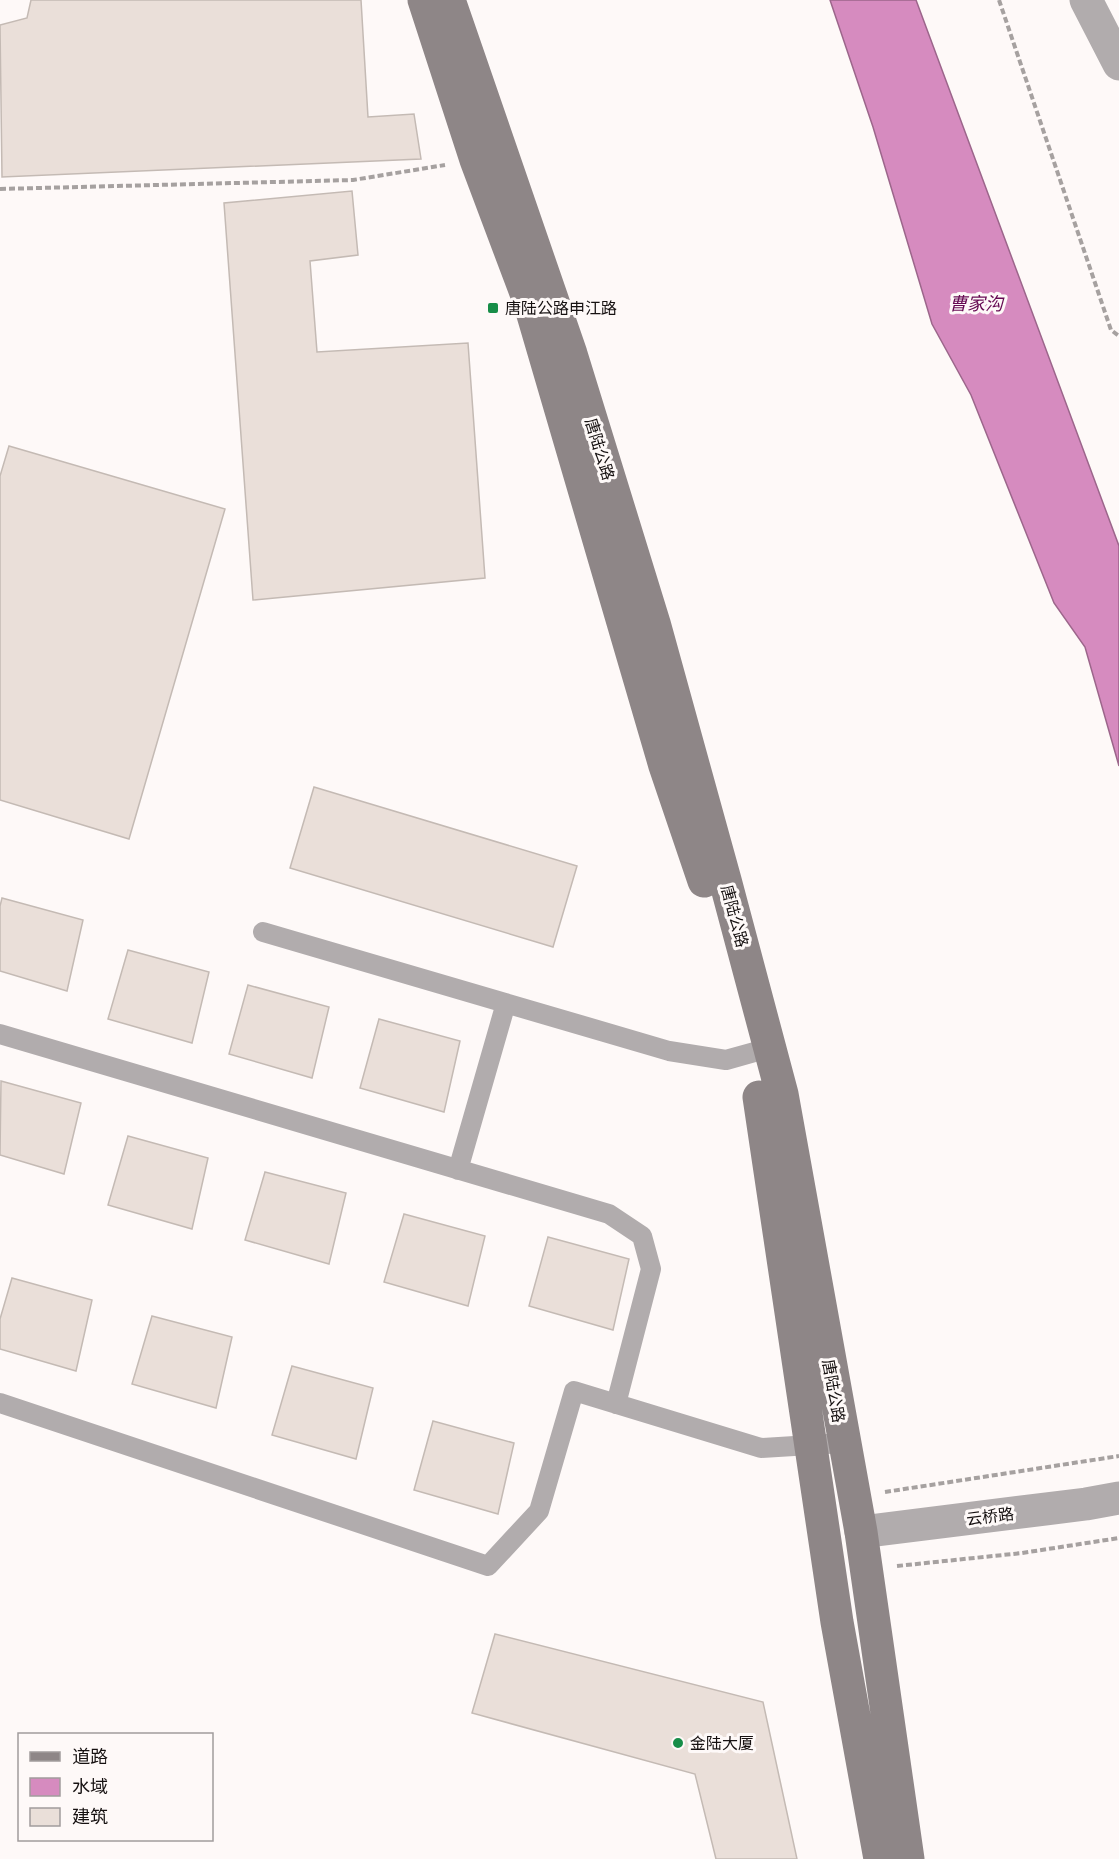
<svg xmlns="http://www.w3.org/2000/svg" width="1119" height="1859" font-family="Rubik,'Noto Sans SC',sans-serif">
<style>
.water{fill:#d68bbf;stroke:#9c668b;stroke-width:1.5}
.building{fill:#eadfd9;stroke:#c4bab4;stroke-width:1.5}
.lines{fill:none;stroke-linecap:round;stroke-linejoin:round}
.path{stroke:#a6a1a0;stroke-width:4;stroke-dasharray:6 3;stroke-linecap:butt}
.service{stroke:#b1acad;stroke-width:20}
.minor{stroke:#b1acad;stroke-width:33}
.secondary{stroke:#8e8687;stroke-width:33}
.poi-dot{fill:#178d48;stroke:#fef9f8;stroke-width:2}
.labels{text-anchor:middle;stroke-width:6;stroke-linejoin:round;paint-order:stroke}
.poi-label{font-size:16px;fill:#161111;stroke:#fef9f8;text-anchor:start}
.street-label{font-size:16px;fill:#161111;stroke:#fef9f8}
.water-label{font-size:18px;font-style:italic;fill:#650952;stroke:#fef9f8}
</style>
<rect width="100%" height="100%" fill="#fef9f8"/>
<path class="water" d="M830 0H916L1119 546V766L1085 647 1054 603 971 395 932 324 873 127Z"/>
<path class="building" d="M31 0H361L368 117 414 114 421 159 2 177 0 25 27 18Z
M352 191 358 255 310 261 317 352 468 343 485 578 253 600 224 203Z
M9 446 225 509 129 839 0 800V476Z
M314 787 577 866 553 947 290 868Z
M2 898 83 920 67 991 0 971V906Z
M128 950 209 972 192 1043 108 1019Z
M248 985 329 1007 312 1078 229 1054Z
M379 1019 460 1041 444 1112 360 1088Z
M1 1081 81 1103 64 1174 0 1155Z
M128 1136 208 1158 192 1229 108 1205Z
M265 1172 346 1193 329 1264 245 1240Z
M404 1214 485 1236 468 1306 384 1282Z
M548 1237 629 1259 613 1330 529 1306Z
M12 1278 92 1300 76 1371 0 1349V1319Z
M152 1316 232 1337 216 1408 132 1384Z
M292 1366 373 1388 356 1459 272 1435Z
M433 1421 514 1443 498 1514 414 1490Z
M495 1634 763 1702 797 1859H716L695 1774 472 1713Z"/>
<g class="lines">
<path class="path" d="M999 0 1111 330 1119 336
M0 189 353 180 445 165
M885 1492 1119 1456
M897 1566 1022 1553 1119 1538"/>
<path class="service" d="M263 932 669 1051 726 1060 769 1048
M0 1034 609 1214 642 1236 651 1269 616 1404
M458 1170 506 1003
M0 1403 488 1566 539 1511 574 1391 761 1448 843 1443"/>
<path class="minor" d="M1086 0 1119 64
M861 1532 1086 1504 1119 1498"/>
<path class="secondary" d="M424 0 476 160 529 301 665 766 704 881
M449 0 571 354 654 623 725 880 782 1094 861 1532 908 1859
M759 1097 837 1622 880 1859"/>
</g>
<g class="poi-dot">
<rect x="487" y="302" width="12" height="12" rx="3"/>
<circle cx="678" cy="1743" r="6"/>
</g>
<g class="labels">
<g class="poi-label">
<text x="505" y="314">唐陆公路申江路</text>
<text x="690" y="1749">金陆大厦</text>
</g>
<g class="street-label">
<text transform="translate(600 449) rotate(73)" y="6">唐陆公路</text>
<text transform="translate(735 916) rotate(75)" y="6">唐陆公路</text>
<text transform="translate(834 1391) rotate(80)" y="6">唐陆公路</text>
<text transform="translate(990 1516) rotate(-7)" y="6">云桥路</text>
</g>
<g class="water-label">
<text x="976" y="310">曹家沟</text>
</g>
</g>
<rect x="18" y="1733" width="195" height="108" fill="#fef9f8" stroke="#a19c9c" stroke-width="1.5"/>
<rect x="30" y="1752" width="30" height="9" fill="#8e8687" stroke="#a19c9c" stroke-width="1.5"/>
<text x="72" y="1763" font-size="18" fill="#161111">道路</text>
<rect x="30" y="1778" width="30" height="18" fill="#d68bbf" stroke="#a19c9c" stroke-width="1.5"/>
<text x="72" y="1793" font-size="18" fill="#161111">水域</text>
<rect x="30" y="1808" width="30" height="18" fill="#eadfd9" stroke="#a19c9c" stroke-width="1.5"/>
<text x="72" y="1823" font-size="18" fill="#161111">建筑</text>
</svg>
